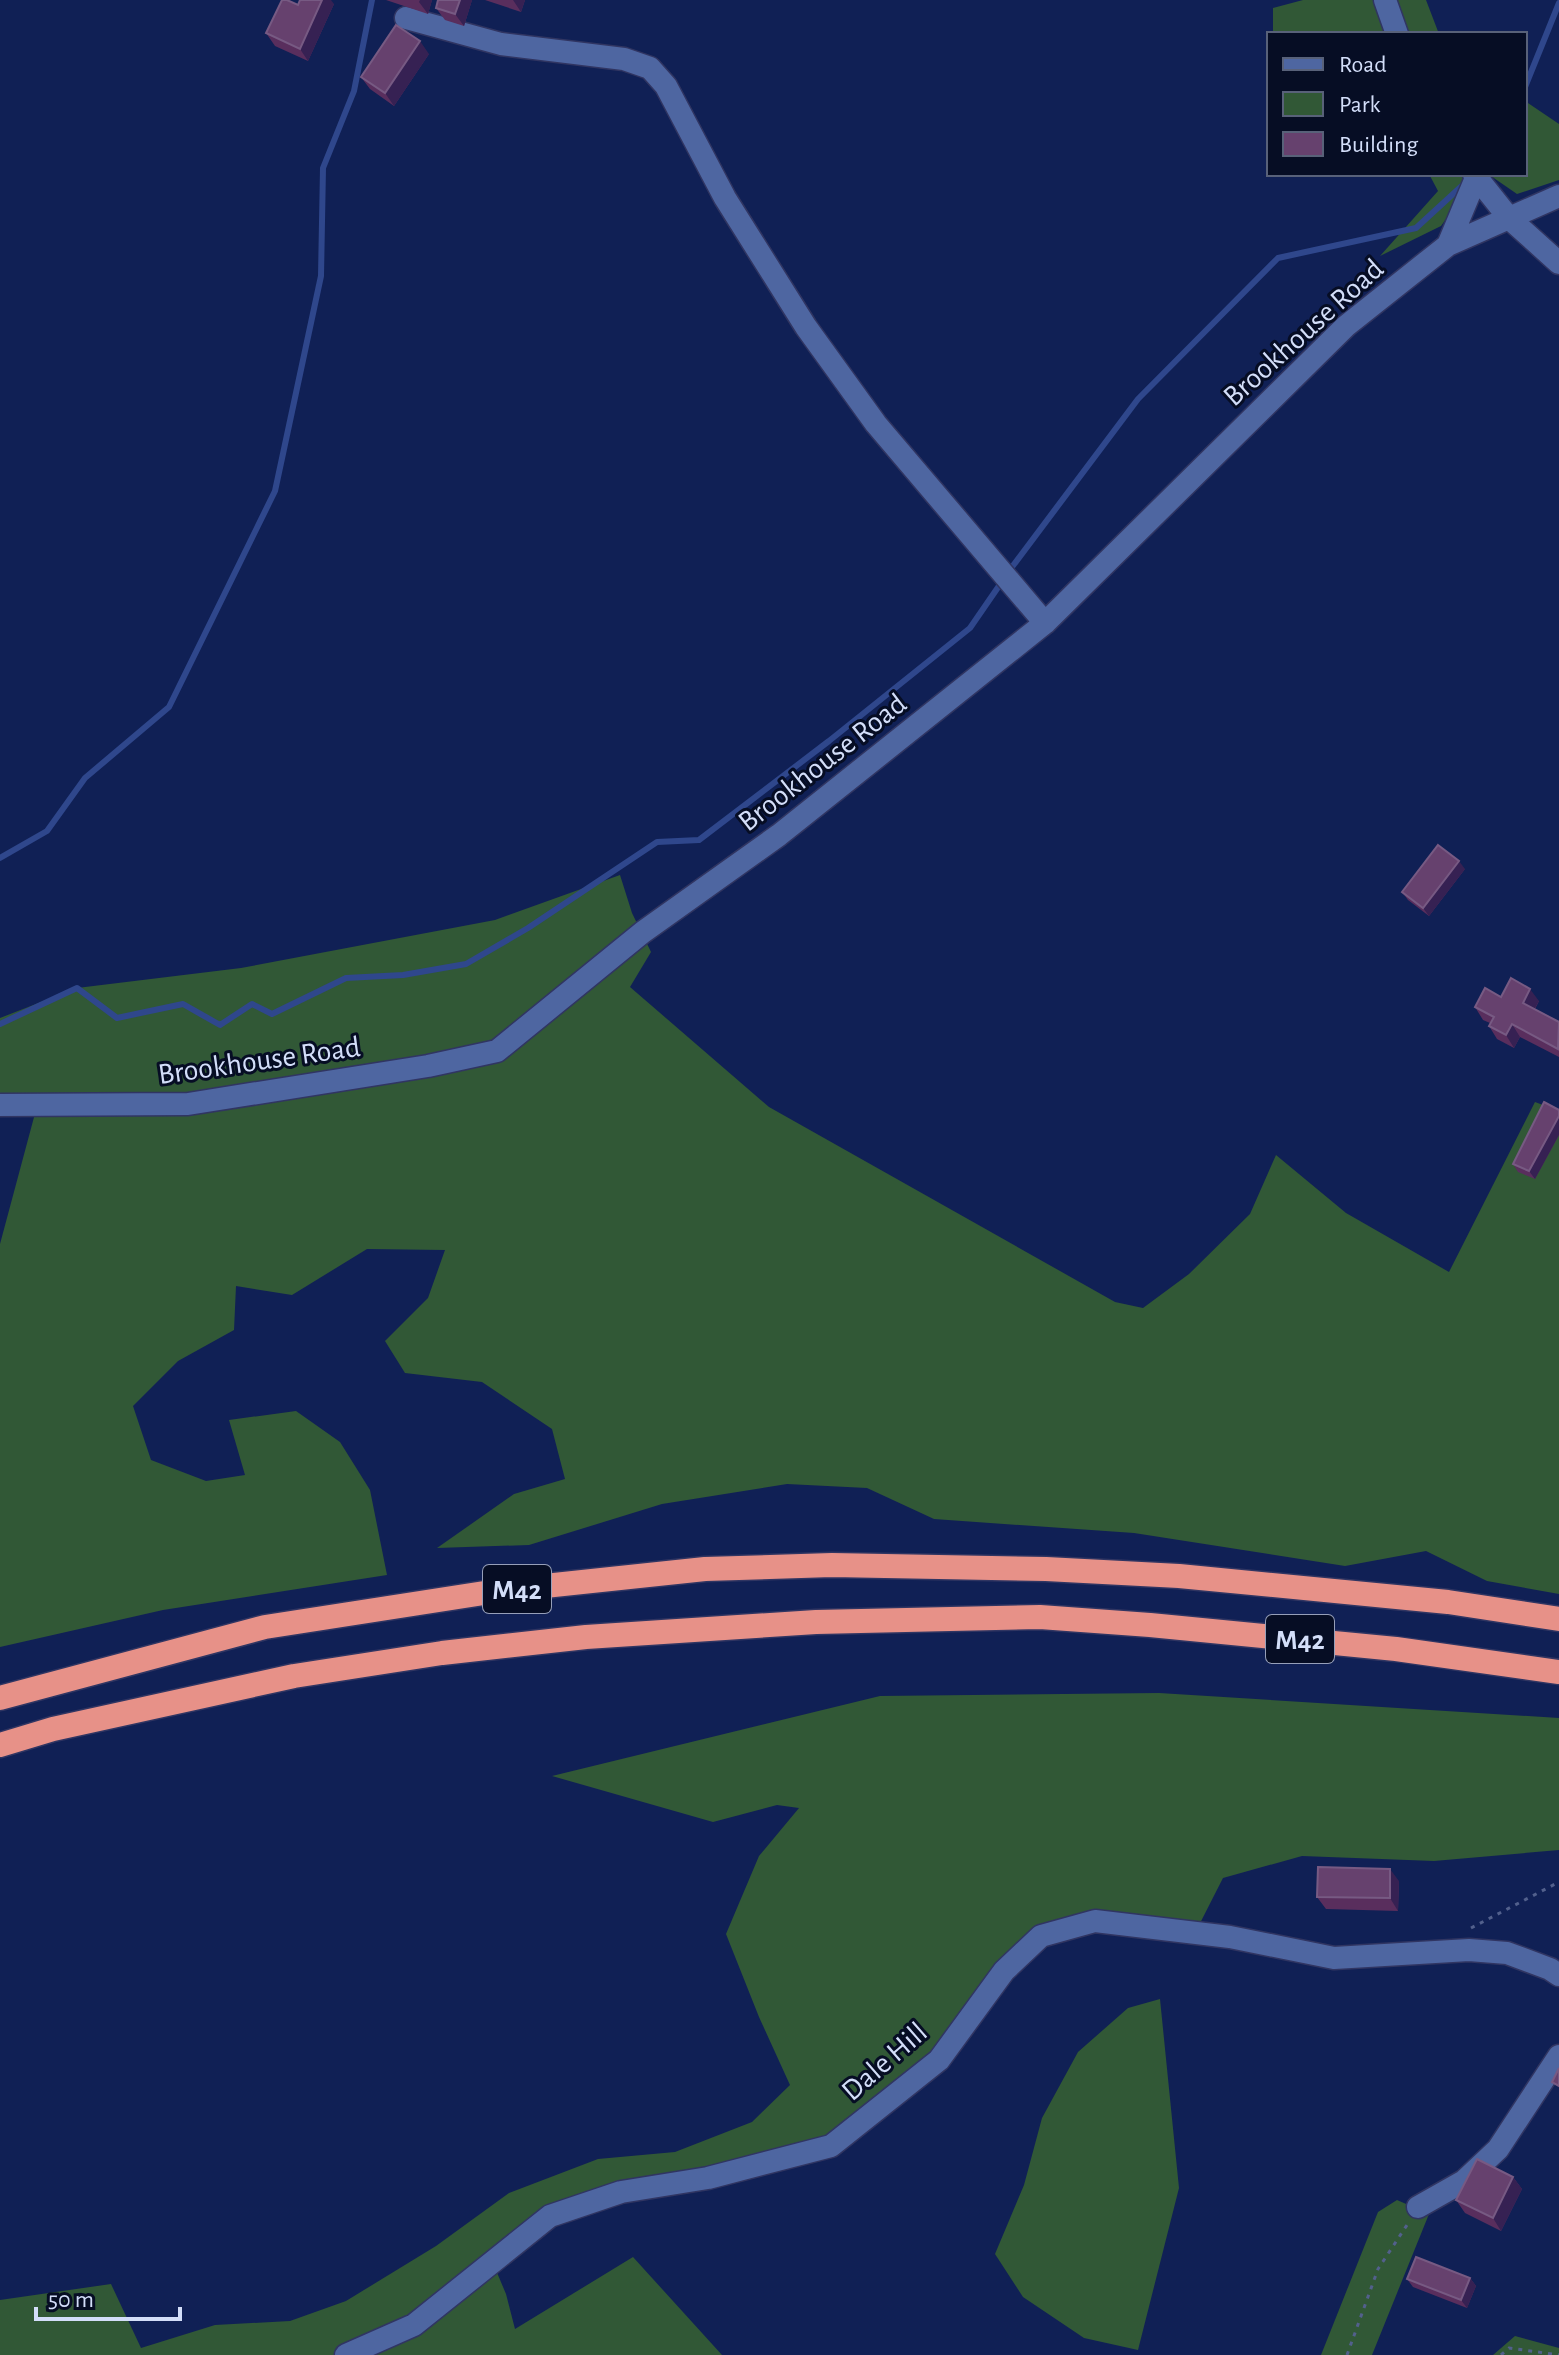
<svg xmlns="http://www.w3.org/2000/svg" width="1559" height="2355" font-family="'Alegreya Sans',sans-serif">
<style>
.green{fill:#315836}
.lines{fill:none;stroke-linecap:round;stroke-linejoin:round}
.stream{stroke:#2f478c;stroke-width:6}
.minor-casing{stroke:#303562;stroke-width:25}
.highway-casing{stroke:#303562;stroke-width:27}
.path{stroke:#52608c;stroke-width:3;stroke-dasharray:4 6;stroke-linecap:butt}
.minor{stroke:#4e66a1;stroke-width:22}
.highway{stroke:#e79188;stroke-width:24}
.wall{fill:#592e5d}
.shaded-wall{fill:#362153}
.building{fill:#66416e;stroke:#775a83;stroke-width:2}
.labels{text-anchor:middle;stroke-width:6;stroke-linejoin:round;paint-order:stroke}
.shield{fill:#060d24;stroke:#969fb9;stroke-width:2}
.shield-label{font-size:28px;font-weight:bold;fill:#d3def9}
.street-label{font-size:30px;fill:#d3def9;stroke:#060d24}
</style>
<rect width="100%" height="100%" fill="#102055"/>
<path class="green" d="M1303 0H1426L1439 34H1273V8Z
M1525 101 1559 124V180L1517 194 1488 174H1525Z
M1429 174H1486L1473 181 1441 226 1380 256 1438 191Z
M620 875 632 913 651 952 630 987 769 1107 1115 1302 1143 1308 1189 1274 1250 1214 1276 1155 1346 1213 1449 1272 1535 1102 1559 1111V1594L1487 1581 1426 1551 1345 1566 1134 1533 934 1519 867 1488 787 1484 662 1504 529 1545 437 1548 514 1494 565 1479 552 1429 482 1382 405 1373 385 1341 428 1298 445 1250 367 1249 292 1295 236 1286 234 1330 178 1361 133 1406 151 1460 206 1481 245 1475 229 1420 296 1411 340 1442 370 1490 387 1575 163 1610 0 1647V1244L37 1106 0 1105V1018L77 988 241 968 495 920Z
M1159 1693 1559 1718V1850L1434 1861 1302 1856 1223 1878 1194 1935 1095 1921 1041 1936 939 2060 831 2146 613 2187 490 2256 506 2294 515 2329 633 2257 722 2355H0V2300L111 2284 141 2348 215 2325 290 2321 346 2301 436 2246 509 2193 598 2159 675 2152 752 2122 790 2085 759 2017 726 1934 759 1856 799 1808 777 1805 713 1822 552 1776 880 1696Z
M1160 1999 1179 2188 1138 2350 1084 2338 1023 2297 995 2254 1024 2185 1042 2118 1078 2052 1128 2008Z
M1397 2200 1429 2214 1372 2355H1321L1378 2212Z
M1515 2336 1559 2348V2355H1493Z"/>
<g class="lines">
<path class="stream" d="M1525 87 1559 3
M1012 567 1138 399 1278 258 1416 228 1465 183
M0 858 47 831 85 778 169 707 275 491 321 276 323 168 354 91 372 0
M0 1024 77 988 117 1018 183 1004 220 1025 252 1004 272 1014 346 978 403 975 466 964 528 928 657 842 699 840 829 741 970 628 1001 583"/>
<defs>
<path id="minor" d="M1385 0 1397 34
M406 18 501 44 624 59 650 68 666 86 725 198 806 327 876 424 1045 623
M1474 174 1509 218 1559 263
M1448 245 1476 178
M0 1105 188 1104 428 1066 497 1051 643 932 779 835 1045 623 1346 326 1448 245 1559 196
M1418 2207 1464 2181 1498 2149 1559 2056
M346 2355 414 2325 550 2216 621 2192 708 2178 831 2146 939 2060 1004 1971 1041 1936 1095 1921 1230 1937 1334 1958 1469 1950 1507 1953 1550 1969 1559 1975"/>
<path id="highway" d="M0 1698 265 1627 497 1591 705 1569 832 1565 1046 1569 1179 1576 1448 1602 1559 1619
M0 1745 53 1729 294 1676 442 1653 586 1637 816 1622 1040 1617 1150 1625 1396 1649 1559 1672"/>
</defs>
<use href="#minor" class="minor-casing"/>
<use href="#highway" class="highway-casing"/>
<path class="path" d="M1471 1928 1559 1882
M1347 2355 1378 2269 1407 2225
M1501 2355 1509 2348 1559 2355"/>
<use href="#minor" class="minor"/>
<use href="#highway" class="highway"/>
</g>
<path class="wall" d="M386 0H432L428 14Z
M438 0H472L464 26 445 20 436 8Z
M485 0H525L521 12Z
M334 4 308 61 275 46 266 33 298 5Z
M429 54 394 106 370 89 361 77Z
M1465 869 1429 916 1408 900 1402 892Z
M1501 997 1539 1001 1535 1009 1559 1022V1057L1520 1037 1514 1048 1497 1039 1489 1026 1490 1023 1483 1020 1475 1007Z
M1559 1110V1135L1535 1179 1518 1172 1513 1164Z
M1399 1881 1398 1911 1326 1909 1317 1897Z
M1513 2177 1522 2189 1501 2231 1465 2213 1456 2200Z
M1470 2278 1476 2286 1467 2308 1413 2287 1407 2279Z"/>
<path class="shaded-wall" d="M322 0H331L334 4 308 61 300 49Z
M420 0H432L428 14 419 2Z
M460 0H472L464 26 455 14Z
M513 0H525L521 12Z
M420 41 429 54 394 106 385 93Z
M1459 861 1465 869 1429 916 1423 908Z
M1530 989 1539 1001 1531 1015 1523 1003Z
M1512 1024 1520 1037 1514 1048 1506 1035Z
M1559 1116V1135L1535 1179 1529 1171Z
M1390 1869 1399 1881 1398 1911 1390 1898Z
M1513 2177 1522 2189 1501 2231 1493 2218Z
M1470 2278 1476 2286 1467 2308 1461 2300Z"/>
<path class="building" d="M282 0H287L298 5 300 0H322L300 49 266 33Z
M438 0H460L455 14 436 8Z
M396 25 420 41 385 93 361 77Z
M1438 845 1459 861 1423 908 1402 892Z
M1511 978 1530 989 1523 1003 1559 1022 1558 1049 1512 1024 1506 1035 1489 1026 1494 1017 1475 1007 1485 988 1501 997Z
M1544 1102 1559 1110V1116L1529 1171 1513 1164Z
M1318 1867 1390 1869V1898L1317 1897Z
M1559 2068V2086L1552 2082Z
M1477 2159 1513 2177 1493 2218 1456 2200Z
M1416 2257 1470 2278 1461 2300 1407 2279Z"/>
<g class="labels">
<g class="shield">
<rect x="483" y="1565" width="68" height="48" rx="6"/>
<rect x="1266" y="1615" width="68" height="48" rx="6"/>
</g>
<g class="shield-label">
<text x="517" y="1599">M42</text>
<text x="1300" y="1649">M42</text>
</g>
<g class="street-label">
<text transform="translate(1303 332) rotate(-42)" y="10">Brookhouse Road</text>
<text transform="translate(822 762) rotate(-38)" y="10">Brookhouse Road</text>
<text transform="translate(259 1060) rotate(-8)" y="10">Brookhouse Road</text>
<text transform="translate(884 2061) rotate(-41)" y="10">Dale Hill</text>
</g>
</g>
<rect x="1267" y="32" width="260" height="144" fill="#060d24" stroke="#586179" stroke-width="2"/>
<rect x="1283" y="58" width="40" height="12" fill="#4e66a1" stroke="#586179" stroke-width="2"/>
<text x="1339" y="72" font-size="24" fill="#d3def9">Road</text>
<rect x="1283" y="92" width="40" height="24" fill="#315836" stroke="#586179" stroke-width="2"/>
<text x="1339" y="112" font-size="24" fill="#d3def9">Park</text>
<rect x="1283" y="132" width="40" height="24" fill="#66416e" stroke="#586179" stroke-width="2"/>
<text x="1339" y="152" font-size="24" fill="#d3def9">Building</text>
<path d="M36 2307v12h144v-12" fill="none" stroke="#d3def9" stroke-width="4"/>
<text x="48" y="2307" font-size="24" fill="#d3def9" stroke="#060d24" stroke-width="6" paint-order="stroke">50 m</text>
</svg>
